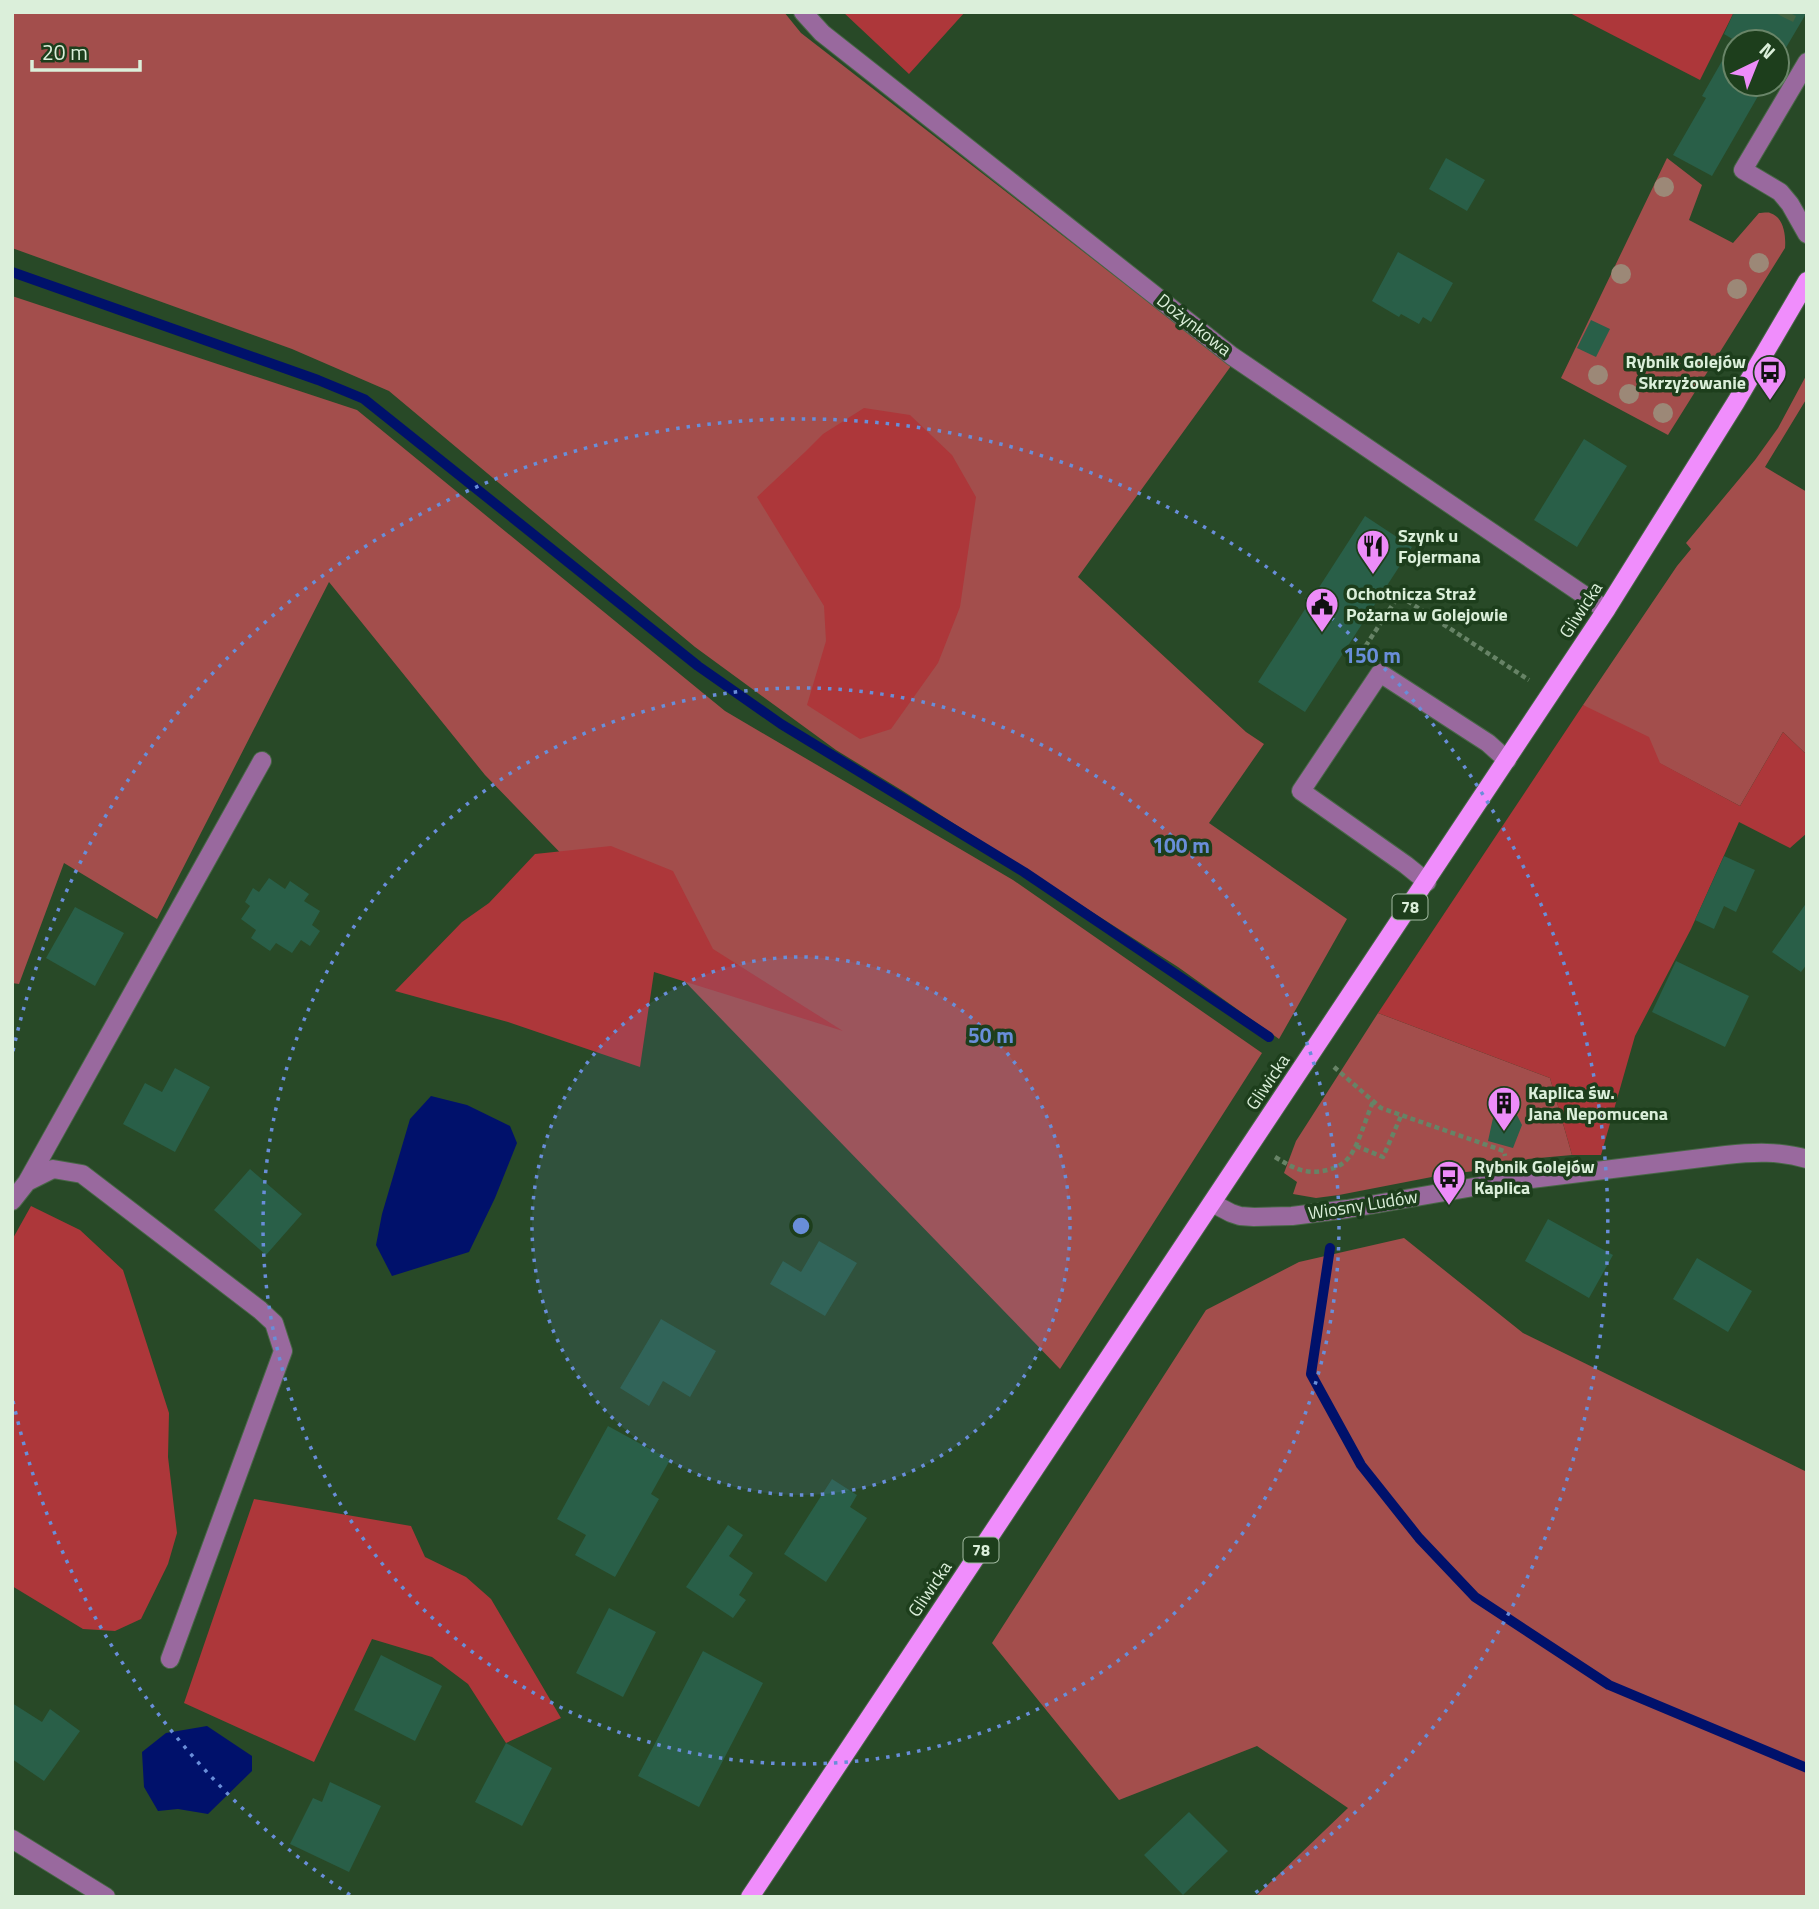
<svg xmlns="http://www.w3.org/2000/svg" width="1819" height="1909" font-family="'Titillium Web',sans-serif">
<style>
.green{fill:#a34e4c}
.forest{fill:#ad373a}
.water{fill:#00116b}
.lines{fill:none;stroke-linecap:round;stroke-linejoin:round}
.stream{stroke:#00116b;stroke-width:10}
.building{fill:#295f48}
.minor-tunnel{stroke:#436242;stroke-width:18;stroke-dasharray:18 9;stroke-linecap:butt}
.minor-casing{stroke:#486747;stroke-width:20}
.major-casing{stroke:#486747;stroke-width:20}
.path{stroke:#678366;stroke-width:4.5;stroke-dasharray:5 3.5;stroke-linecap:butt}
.minor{stroke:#99699e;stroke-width:18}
.major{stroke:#f08dfc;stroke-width:18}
.tree{fill:#9c8877}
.ring{fill:none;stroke:#698ed9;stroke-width:3.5;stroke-dasharray:3.5 7}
.labels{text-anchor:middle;stroke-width:7;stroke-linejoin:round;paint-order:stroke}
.shield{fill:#1d3e1c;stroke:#a2baa1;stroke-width:2}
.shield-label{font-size:16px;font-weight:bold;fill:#dbefda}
.street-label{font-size:18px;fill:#dbefda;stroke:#1d3e1c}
.poi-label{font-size:18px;font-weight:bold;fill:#dbefda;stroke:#1d3e1c;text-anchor:start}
.centre{fill:#698ed9;stroke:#1d3e1c;stroke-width:3.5}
.ring-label{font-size:21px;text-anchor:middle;font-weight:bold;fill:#698ed9;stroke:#1d3e1c;stroke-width:7;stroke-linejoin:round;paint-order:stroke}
</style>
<rect width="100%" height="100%" fill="#284927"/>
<path class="green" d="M12 12H784L801 33 1231 366 1078 577 1246 732 1264 744 1209 823 1347 919 1279 1039 1178 967 903 791 836 750 695 647 389 391 292 349 12 248Z
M1667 158 1702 185 1689 220 1733 243 1759 213C1761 213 1769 212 1770 213 1784 217 1786 236 1785 248L1668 435 1561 378Z
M12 296 357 410 725 711 1013 880 1262 1053 1060 1369 485 775 329 582 157 919 64 863 19 984 12 983Z
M1807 374V398L1765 467 1807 492V755L1783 732 1740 806 1659 763 1583 705 1677 566 1691 549 1686 543 1755 460 1778 428Z
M1378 1013 1550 1078 1572 1155 1528 1159 1499 1168 1442 1175 1339 1195 1316 1198 1293 1194 1297 1182 1284 1173 1296 1141Z
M1404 1238 1523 1333 1807 1472V1897H1255L1348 1808 1257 1746 1119 1800 992 1643 1206 1310 1299 1262Z"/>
<path class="forest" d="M843 12H965L909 74Z
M1568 12H1734L1700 80Z
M864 408 910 415 952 455 976 497 960 607 938 663 891 729 860 739 807 705 826 641 824 606 757 497 805 452 823 434Z
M1583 705 1649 737 1660 763 1740 806 1783 732 1807 755V833L1790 848 1739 822 1691 929 1635 1036 1601 1155H1572L1550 1078 1378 1013Z
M611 846 673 871 713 949 843 1031 654 972 640 1067 508 1022 395 991 462 922 489 903 535 854Z
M31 1206 80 1230 123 1270 169 1413 168 1457 177 1533 168 1564 141 1619 115 1631 83 1629 12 1586V1240Z
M254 1499 411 1526 425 1557 466 1577 491 1599 561 1718 506 1743 468 1684 432 1657 372 1639 314 1762 184 1703Z"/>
<path class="water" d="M431 1096 467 1105 510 1126 517 1143 495 1198 469 1252 392 1276 376 1245 382 1214 410 1119Z
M207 1726 252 1756V1771L208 1814 178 1809 158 1811 144 1787 142 1752 166 1733Z"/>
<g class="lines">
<path class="stream" d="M12 272 318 380 364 399 698 666 781 724 1024 872 1269 1037
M1330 1248 1311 1374 1361 1465 1419 1538 1475 1597 1609 1685 1807 1768"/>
</g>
<path class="building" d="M1734 12H1807L1777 63V42H1735V84H1765L1712 176 1673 155 1706 98 1702 96 1734 40 1724 34Z
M1446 158 1485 180 1467 211 1429 189Z
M1398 252 1453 283 1431 322 1423 317 1419 324 1401 314 1399 317 1372 301Z
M1591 320 1610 329 1596 357 1577 348Z
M1584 439 1627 466 1577 547 1534 520Z
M1365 516 1412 547 1305 712 1258 682Z
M1724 856 1755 870 1736 912 1724 906 1714 929 1695 920Z
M269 878 285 889 290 881 309 894 304 901 320 911 312 925 320 931 310 946 301 940 292 953 276 943 270 951 251 938 256 930 241 919 250 906 245 902 253 888 259 892Z
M1807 902V964L1801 972 1772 952Z
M75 907 124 933 95 986 46 958Z
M1676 961 1749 996 1725 1047 1652 1012Z
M175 1068 210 1087 175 1152 123 1124 145 1083 162 1092Z
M1502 1109 1516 1113 1522 1125 1513 1148 1488 1141 1493 1118Z
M250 1169 302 1214 266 1255 214 1210Z
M1548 1219 1613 1255 1589 1298 1525 1261Z
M819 1241 857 1263 825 1316 770 1284 783 1261 801 1272Z
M1697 1258 1752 1291 1728 1332 1673 1299Z
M661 1319 716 1351 690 1397 663 1381 649 1406 620 1388Z
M608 1426 670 1460 651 1494 659 1499 615 1577 575 1555 586 1535 557 1519Z
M832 1479 857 1495 850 1507 867 1518 826 1582 784 1554Z
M728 1525 743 1535 729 1556 753 1573 739 1595 746 1600 733 1618 686 1587Z
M609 1608 656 1632 623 1697 576 1673Z
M703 1651 763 1683 699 1807 638 1776Z
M381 1655 442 1686 415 1741 354 1710Z
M12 1703 42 1722 50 1709 80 1731 44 1781 12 1759Z
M506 1743 552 1768 522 1826 475 1802Z
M330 1782 381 1806 349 1872 290 1844 313 1798 322 1802Z
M1189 1812 1228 1851 1183 1895 1144 1855Z"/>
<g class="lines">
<path class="minor-tunnel" d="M1785 18 1788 12"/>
<defs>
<path id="minor" d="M803 12 822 33 1232 356 1606 610
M1807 62 1743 170 1780 192 1790 204 1807 234
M1427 882 1406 865 1301 791 1380 673 1488 743 1507 760
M27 1182 53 1169 82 1174 260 1310 274 1323 283 1351 170 1659
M12 1201 27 1182 262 761
M1212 1203 1231 1213 1240 1216 1254 1217 1292 1216 1347 1209 1491 1184 1726 1155C1754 1152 1780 1151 1807 1159
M12 1839 106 1897"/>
<path id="major" d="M750 1897 1606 610 1736 402 1807 281"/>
</defs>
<use href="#minor" class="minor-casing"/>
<use href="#major" class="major-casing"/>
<path class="path" d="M1386 587 1529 680
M1361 653 1399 595
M1334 1067 1381 1108 1504 1151 1505 1156
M1356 1146 1383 1157 1401 1116
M1275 1157C1295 1169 1307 1176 1331 1169 1341 1166 1347 1161 1352 1153 1361 1137 1366 1118 1373 1102"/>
<use href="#minor" class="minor"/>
<use href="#major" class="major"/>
</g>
<g class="tree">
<circle cx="1664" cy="187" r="10"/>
<circle cx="1759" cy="263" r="10"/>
<circle cx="1621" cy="274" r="10"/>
<circle cx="1737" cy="289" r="10"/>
<circle cx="1598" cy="375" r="10"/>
<circle cx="1629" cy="394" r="10"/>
<circle cx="1663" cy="413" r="10"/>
</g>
<circle cx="801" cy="1226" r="269" fill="#698ed9" fill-opacity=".12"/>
<g class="ring">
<circle cx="801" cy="1226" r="269"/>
<circle cx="801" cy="1226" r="538"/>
<path d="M350 1895A807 807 0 0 1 13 1401M13 1051A807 807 0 1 1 1252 1895"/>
</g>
<defs>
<symbol id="bus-pin" viewBox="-11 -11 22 30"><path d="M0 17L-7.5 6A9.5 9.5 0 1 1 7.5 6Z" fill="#ed8cf9" stroke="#1d3e1c"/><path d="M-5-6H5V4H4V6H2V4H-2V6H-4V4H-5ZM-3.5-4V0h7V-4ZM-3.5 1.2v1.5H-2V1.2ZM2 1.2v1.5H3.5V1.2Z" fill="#111"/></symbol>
<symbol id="restaurant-pin" viewBox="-11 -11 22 30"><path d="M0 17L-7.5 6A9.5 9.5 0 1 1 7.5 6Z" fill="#ed8cf9" stroke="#1d3e1c"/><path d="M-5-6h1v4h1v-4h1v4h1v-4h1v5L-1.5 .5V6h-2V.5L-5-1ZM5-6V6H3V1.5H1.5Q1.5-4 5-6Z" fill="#111"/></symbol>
<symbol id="civic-pin" viewBox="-11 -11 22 30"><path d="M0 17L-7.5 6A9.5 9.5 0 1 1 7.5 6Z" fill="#ed8cf9" stroke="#1d3e1c"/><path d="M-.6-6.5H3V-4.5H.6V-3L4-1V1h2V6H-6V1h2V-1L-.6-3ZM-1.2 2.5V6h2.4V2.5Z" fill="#111"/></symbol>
<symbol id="building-pin" viewBox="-11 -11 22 30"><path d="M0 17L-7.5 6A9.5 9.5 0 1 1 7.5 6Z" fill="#ed8cf9" stroke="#1d3e1c"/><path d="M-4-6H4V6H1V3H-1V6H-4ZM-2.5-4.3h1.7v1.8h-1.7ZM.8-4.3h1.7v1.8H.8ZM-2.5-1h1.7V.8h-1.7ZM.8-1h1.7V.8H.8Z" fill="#111"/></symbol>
</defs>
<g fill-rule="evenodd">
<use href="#bus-pin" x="1751" y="353" width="38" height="52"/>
<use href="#restaurant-pin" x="1354" y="527" width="38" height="52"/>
<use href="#civic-pin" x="1303" y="585" width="38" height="52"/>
<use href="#building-pin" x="1485" y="1084" width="38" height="52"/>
<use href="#bus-pin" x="1430" y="1158" width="38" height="52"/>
</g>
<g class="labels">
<g class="shield">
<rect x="1392.5" y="894.5" width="35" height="25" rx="5"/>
<rect x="963.5" y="1537.5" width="35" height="25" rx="5"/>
</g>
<g class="shield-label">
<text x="1410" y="913">78</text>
<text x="981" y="1556">78</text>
</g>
<g class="street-label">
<text transform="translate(1194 325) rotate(38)" y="6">Dożynkowa</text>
<text transform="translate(1581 610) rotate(-57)" y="6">Gliwicka</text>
<text transform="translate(1268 1082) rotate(-56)" y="6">Gliwicka</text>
<text transform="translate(1363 1205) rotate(-9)" y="6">Wiosny Ludów</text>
<text transform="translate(930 1589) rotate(-56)" y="6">Gliwicka</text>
</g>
<g class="poi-label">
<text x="1746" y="368" text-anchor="end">Rybnik Golejów<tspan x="1746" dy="21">Skrzyżowanie</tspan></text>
<text x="1398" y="542">Szynk u<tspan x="1398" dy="21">Fojermana</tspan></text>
<text x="1346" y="600">Ochotnicza Straż<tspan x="1346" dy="21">Pożarna w Golejowie</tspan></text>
<text x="1528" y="1099">Kaplica św.<tspan x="1528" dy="21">Jana Nepomucena</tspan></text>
<text x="1474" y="1173">Rybnik Golejów<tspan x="1474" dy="21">Kaplica</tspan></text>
</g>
</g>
<circle cx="801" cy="1226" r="10" class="centre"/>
<g class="ring-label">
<text x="1372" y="663">150 m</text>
<text x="1181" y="853">100 m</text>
<text x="991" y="1043">50 m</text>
</g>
<rect width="1819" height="1909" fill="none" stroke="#dbefda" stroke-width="28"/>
<g transform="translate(1756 63) rotate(43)"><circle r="33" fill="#1d3e1c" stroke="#698568" stroke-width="2"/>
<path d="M0-5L12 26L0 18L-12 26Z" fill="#ed8cf9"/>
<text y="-10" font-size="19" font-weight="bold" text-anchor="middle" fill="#dbefda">N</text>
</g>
<path d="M32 60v10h108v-10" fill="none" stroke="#dbefda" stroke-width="3.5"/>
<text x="42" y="60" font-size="21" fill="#dbefda" stroke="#1d3e1c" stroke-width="5" paint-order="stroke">20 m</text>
</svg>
